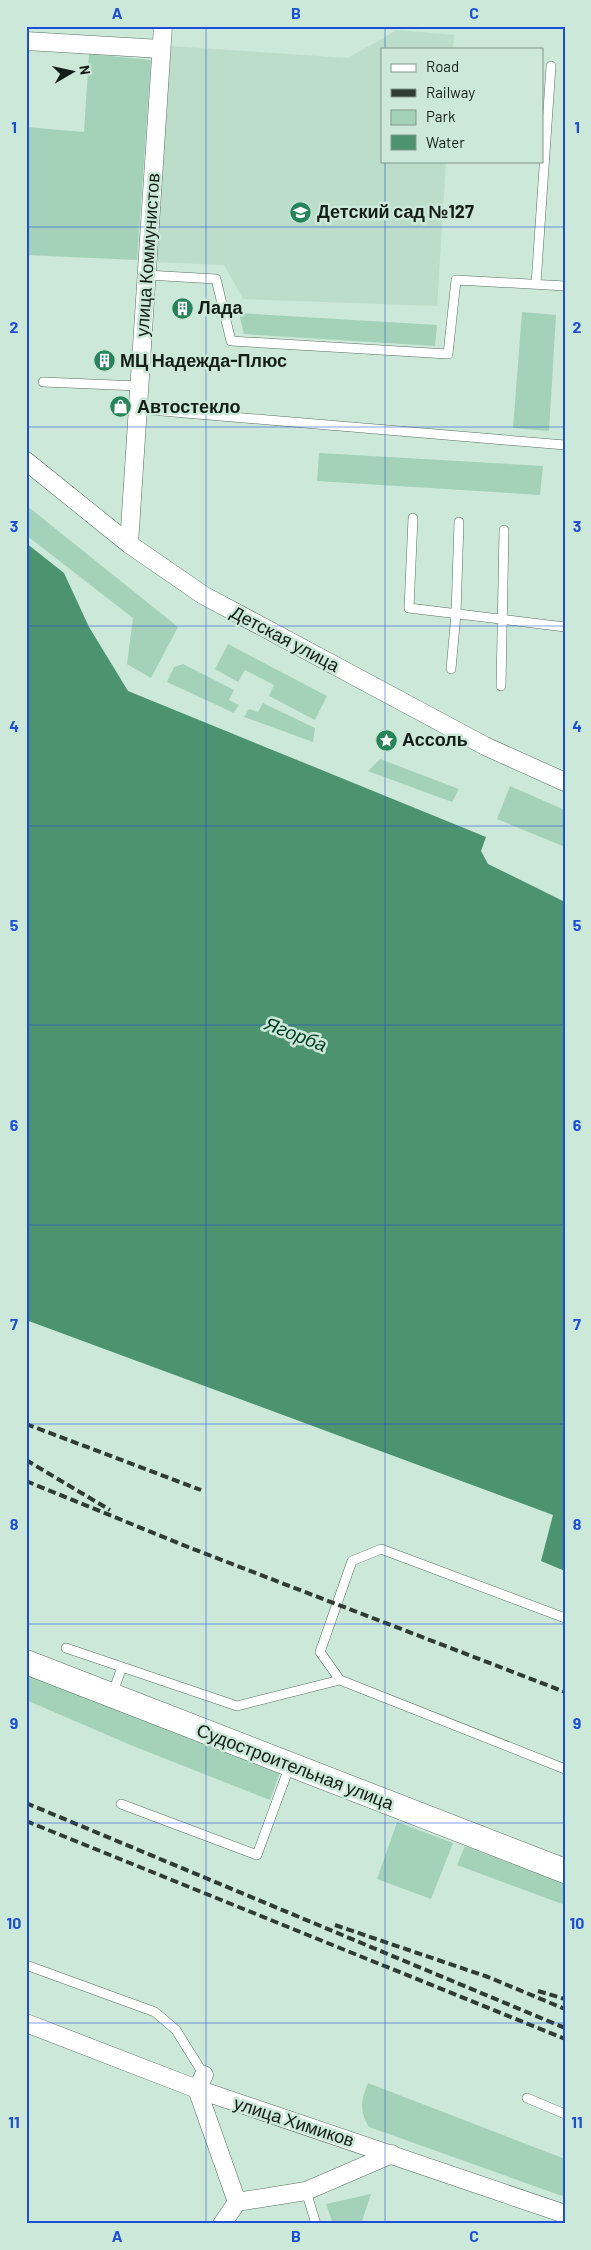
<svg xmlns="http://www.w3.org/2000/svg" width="591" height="2250" font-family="Barlow,sans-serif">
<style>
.built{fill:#bbddc9}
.green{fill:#a4d2b8}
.water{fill:#4c9370}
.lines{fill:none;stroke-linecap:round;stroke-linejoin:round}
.lane-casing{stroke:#587063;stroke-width:10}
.street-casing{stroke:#587063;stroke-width:19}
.secondary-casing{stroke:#587063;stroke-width:25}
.lane{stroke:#fff;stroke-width:9}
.street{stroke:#fff;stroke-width:18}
.secondary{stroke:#fff;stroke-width:24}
.rail{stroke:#2f3c34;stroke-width:4;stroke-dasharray:8 4;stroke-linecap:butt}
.grid{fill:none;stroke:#1d4ed8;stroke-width:1;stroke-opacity:0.55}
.labels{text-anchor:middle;stroke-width:5;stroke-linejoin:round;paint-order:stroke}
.poi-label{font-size:18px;font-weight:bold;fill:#141e18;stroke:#cce8d8;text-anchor:start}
.street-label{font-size:18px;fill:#141e18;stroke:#cce8d8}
.water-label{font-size:19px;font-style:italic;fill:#003c24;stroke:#cce8d8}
.neatline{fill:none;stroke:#1d4ed8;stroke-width:2}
.grid-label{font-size:16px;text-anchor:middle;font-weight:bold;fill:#1d4ed8}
</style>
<rect width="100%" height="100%" fill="#cce8d8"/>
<path class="built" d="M397 30 454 35 453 49H382V161H446L437 306 243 299 224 265 156 262 169 46 348 58Z"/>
<path class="green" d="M89 54 151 60 137 260 26 255V127L84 132Z
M522 312 556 315 549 431 513 428Z
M239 313 437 325 435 346 244 334Z
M319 453 543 466 540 495 317 481Z
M26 505 178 627 151 678 127 664 133 618 26 535Z
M228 644 327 696 315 720 269 696 274 685 245 670 238 682 215 669Z
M183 664 234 690 229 700 239 705 234 713 167 682 174 667Z
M263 703 315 728 313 742 244 717 249 709 258 712Z
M380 759 459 789 452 802 368 771Z
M510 786 565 810V847L497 819Z
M26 1673 280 1772 270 1800 133 1746 26 1700Z
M397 1822 453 1843 431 1899 377 1879Z
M465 1846 565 1884V1905L457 1865Z
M368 2083 565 2159V2197L369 2127C359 2111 361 2100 368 2083Z
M371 2194 361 2224H333L326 2204Z"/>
<path class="water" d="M26 543 64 573 89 627 128 691 486 837 481 851 488 864 565 902V1571L541 1561 553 1515 26 1320Z"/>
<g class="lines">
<defs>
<path id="lane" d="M147 275 216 279 231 341 448 354 456 280 565 286
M536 284 551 66
M43 382 139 386
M138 409 565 445
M413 518 409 608 565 627
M451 669 456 614 459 522
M501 686 504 530
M565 1618 381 1549 352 1561 320 1652 340 1680 565 1769
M66 1648 237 1706 340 1680
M112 1695 122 1667
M121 1804 257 1855 290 1765
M26 1965 155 2012 176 2030 204 2075
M527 2098 565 2114
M306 2191 316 2224"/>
<path id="street" d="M26 41 161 49
M26 461 129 544 203 595 485 746 565 782
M129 544 163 26
M26 2023 197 2089 565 2214
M204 2075 197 2089 237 2202
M222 2224 237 2202 306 2191 392 2154"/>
<path id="secondary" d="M26 1662 565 1871"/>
</defs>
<use href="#lane" class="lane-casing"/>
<use href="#street" class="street-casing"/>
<use href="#secondary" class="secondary-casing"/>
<use href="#lane" class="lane"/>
<use href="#street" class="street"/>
<use href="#secondary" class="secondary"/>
<path class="rail" d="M26 1424 201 1490
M26 1460 110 1510
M26 1481 188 1547 565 1692
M26 1803 565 2028
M26 1821 565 2039
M335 1925 488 1977 565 2009
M538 1991 565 1999"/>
</g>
<path class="grid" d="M206 26V2224M385 26V49M385 161V2224M26 227H565M26 427H565M26 626H565M26 826H565M26 1025H565M26 1225H565M26 1424H565M26 1624H565M26 1823H565M26 2023H565"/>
<defs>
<symbol id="school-disc" viewBox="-11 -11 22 22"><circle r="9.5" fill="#26845b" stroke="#cce8d8"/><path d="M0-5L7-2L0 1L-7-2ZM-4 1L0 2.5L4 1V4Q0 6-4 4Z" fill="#fff"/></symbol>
<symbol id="building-disc" viewBox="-11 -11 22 22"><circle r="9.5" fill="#26845b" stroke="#cce8d8"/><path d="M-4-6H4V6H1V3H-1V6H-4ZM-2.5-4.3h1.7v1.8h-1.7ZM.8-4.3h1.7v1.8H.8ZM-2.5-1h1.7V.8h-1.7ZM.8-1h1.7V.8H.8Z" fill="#fff"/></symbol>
<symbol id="shop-disc" viewBox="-11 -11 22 22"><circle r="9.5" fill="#26845b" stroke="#cce8d8"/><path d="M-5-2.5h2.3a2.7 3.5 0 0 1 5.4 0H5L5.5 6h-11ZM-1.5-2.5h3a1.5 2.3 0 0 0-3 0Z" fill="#fff"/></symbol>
<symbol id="sight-disc" viewBox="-11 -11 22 22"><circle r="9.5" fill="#26845b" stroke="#cce8d8"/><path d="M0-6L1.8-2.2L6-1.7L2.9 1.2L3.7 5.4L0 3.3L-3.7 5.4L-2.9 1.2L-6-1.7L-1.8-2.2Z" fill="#fff"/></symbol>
</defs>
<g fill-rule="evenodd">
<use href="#school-disc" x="288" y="200" width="25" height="25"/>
<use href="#building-disc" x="170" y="296" width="25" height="25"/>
<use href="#building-disc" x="92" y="348" width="25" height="25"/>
<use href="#shop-disc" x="108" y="394" width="25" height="25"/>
<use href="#sight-disc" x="374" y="728" width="25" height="25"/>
</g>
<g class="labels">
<g class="poi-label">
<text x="317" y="218">Детский сад №127</text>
<text x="198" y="314">Лада</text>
<text x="120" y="367">МЦ Надежда-Плюс</text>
<text x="137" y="413">Автостекло</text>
<text x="402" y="746">Ассоль</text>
</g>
<g class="street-label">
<text transform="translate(148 255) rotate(-86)" y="6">улица Коммунистов</text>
<text transform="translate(285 639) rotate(28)" y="6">Детская улица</text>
<text transform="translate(295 1767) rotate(21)" y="6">Судостроительная улица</text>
<text transform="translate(294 2122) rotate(18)" y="6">улица Химиков</text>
</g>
<g class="water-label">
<text transform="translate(296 1034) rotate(21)" y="7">Ягорба</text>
</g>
</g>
<rect width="591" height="2250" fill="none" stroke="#cce8d8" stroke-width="55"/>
<rect x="381" y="48" width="162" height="115" fill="#cce8d8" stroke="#82978b"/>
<rect x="391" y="64" width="25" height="8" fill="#ffffff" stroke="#82978b"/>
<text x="426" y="72" font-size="15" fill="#141e18">Road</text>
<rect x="391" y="89" width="25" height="8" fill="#2f3c34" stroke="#82978b"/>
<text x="426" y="98" font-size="15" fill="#141e18">Railway</text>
<rect x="391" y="110" width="25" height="15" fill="#a4d2b8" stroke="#82978b"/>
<text x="426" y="122" font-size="15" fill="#141e18">Park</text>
<rect x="391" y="135" width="25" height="15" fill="#4c9370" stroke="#82978b"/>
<text x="426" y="148" font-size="15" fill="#141e18">Water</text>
<g transform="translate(72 72) rotate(81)" stroke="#cce8d8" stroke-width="4" paint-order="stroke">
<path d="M0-4L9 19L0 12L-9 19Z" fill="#141e18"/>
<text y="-8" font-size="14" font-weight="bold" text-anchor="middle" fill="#141e18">N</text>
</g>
<rect x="28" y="28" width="536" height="2194" class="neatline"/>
<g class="grid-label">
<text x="117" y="19">A</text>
<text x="296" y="19">B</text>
<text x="474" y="19">C</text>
<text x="14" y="133">1</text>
<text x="577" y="133">1</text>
<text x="14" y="333">2</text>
<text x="577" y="333">2</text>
<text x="14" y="532">3</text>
<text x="577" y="532">3</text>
<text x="14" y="732">4</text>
<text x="577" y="732">4</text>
<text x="14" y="931">5</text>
<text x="577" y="931">5</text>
<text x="14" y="1131">6</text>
<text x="577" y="1131">6</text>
<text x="14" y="1330">7</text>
<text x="577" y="1330">7</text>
<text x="14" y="1530">8</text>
<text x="577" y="1530">8</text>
<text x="14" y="1729">9</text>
<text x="577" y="1729">9</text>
<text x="14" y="1929">10</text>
<text x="577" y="1929">10</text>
<text x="14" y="2128">11</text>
<text x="577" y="2128">11</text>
<text x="117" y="2242">A</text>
<text x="296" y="2242">B</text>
<text x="474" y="2242">C</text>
</g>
</svg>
